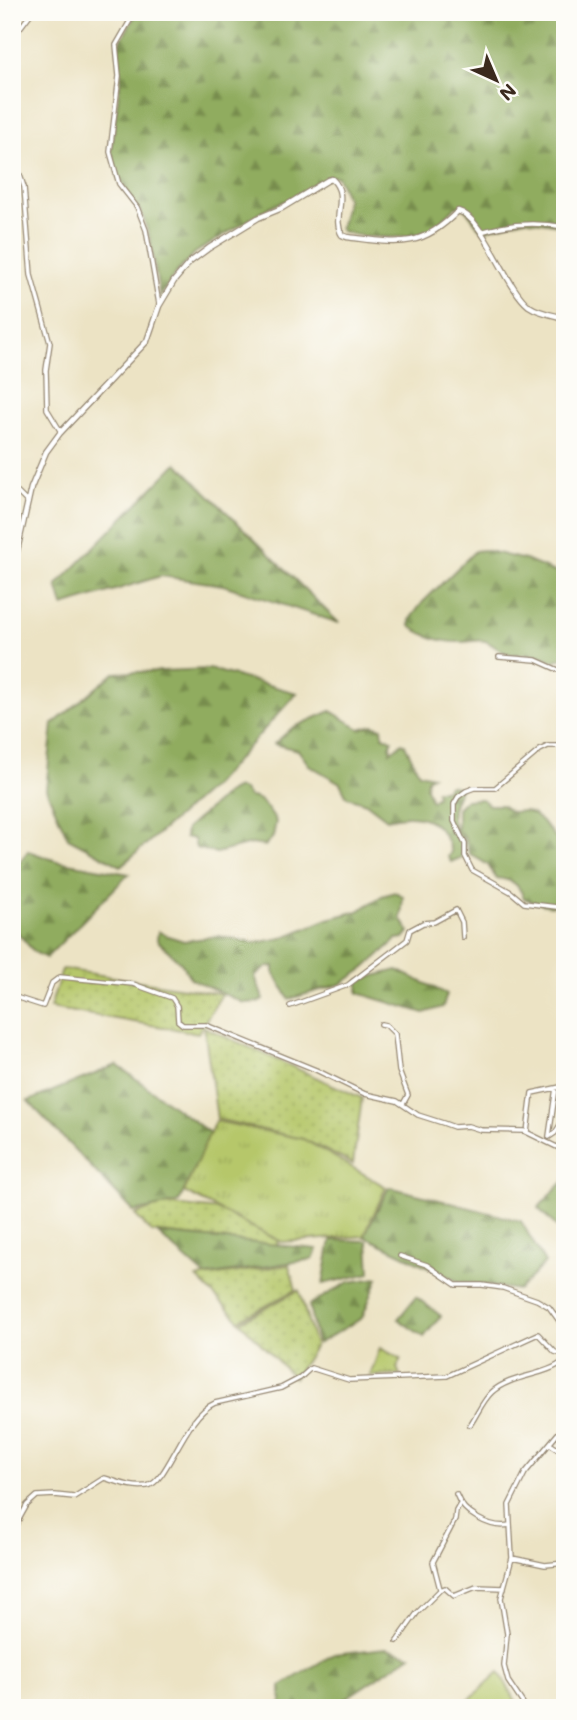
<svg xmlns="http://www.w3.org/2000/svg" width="577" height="1720" font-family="Mali,sans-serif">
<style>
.grass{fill:url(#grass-dots);stroke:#787844;stroke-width:2}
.forest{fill:url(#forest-firs);stroke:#666b3e;stroke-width:2}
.park{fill:url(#park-tufts);stroke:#787844;stroke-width:2}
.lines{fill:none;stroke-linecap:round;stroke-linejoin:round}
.minor-casing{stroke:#948671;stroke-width:6}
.tertiary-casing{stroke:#948671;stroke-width:7}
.minor{stroke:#fff;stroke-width:3.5}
.tertiary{stroke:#fff;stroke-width:4.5}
</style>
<defs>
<pattern id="grass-dots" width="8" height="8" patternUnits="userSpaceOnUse" patternTransform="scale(1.75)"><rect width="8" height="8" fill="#b6c76a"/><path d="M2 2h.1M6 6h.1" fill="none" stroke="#9dab5b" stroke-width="1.8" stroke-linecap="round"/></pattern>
<pattern id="forest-firs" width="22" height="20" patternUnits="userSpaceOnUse" patternTransform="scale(1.75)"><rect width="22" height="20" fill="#90ac5e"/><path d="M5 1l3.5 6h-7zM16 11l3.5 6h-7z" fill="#778c4d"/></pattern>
<pattern id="park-tufts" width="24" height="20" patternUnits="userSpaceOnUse" patternTransform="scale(1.75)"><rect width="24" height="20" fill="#b6c76a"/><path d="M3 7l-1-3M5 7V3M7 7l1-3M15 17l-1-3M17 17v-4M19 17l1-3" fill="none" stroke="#9dab5b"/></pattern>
</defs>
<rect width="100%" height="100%" fill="#fdfcf7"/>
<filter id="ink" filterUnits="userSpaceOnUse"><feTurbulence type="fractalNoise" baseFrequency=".0143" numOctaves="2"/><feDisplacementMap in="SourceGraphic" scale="14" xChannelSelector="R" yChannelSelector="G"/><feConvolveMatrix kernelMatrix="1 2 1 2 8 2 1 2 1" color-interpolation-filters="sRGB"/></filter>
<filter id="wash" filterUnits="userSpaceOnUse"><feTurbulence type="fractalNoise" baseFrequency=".00686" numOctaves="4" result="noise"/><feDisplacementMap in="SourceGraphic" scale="28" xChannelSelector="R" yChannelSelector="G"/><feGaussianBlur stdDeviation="1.57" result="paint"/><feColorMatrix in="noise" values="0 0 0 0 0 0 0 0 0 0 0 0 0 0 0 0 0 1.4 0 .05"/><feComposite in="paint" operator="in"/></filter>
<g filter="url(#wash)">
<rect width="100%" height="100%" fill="#ece3c4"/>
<path class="grass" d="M62 969 222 994 198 1033 50 1008Z
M204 1027 362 1098 353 1164 303 1139 217 1119Z
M164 1204 219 1210 279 1241 276 1245 151 1232 135 1215Z
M289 1265 296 1290 239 1320 197 1278Z
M299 1290 315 1346 294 1378 240 1322Z"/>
<path class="forest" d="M137 12H557L565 20V226L524 219 482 231 463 206 455 207C447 214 441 224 432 230 415 240 356 239 340 230L347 199 337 176H331L290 199 271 206 195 253 174 275 160 297 150 239 142 214 120 183 111 151 121 77 118 46Z
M177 463 339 623 223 585 161 576 63 606 57 585Z
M484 550 525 560 565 576V660L563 658 553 661C537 651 526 655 510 654 500 653 494 644 485 641 479 639 469 642 463 642 443 643 426 637 410 626V619L423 602 475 551Z
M210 669 297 693 214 785 121 866 68 838 46 789 53 724 114 673Z
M331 711 360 729 373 725 382 728 383 736 392 740 390 752 402 743 405 745 419 773 432 776 427 779 426 787 431 801 437 796 436 790H444L450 785 460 788C454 802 446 816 457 831V808L465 800 482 799 489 805H501L512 812 525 811 533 814 545 825 565 849V904C552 908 536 904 524 898 518 883 513 880 496 878L488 865 469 853 466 840 459 831 464 844 462 857 451 862 448 857 451 852C441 818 419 811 387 819L366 803 347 797 340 783 309 765 298 750 274 744 292 728Z
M237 788 244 790 249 797C263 797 268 811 276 821L273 837 265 846 251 844 216 853 196 848 194 839 185 837 186 829 226 794Z
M28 851 57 861 129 874 46 958 34 952 14 928 12 872Z
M395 892 403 896 401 918 409 932 404 938 397 939 365 968 341 984 289 999 274 973V966L267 967 255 976 263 999 258 1002 244 1003 191 979 181 963 157 940 158 931 165 935 184 941 218 936 255 943 282 938 328 919 358 911 382 896Z
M397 970 447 994 443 1007 424 1013 358 993 359 980Z
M117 1065 210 1133 179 1202 134 1212 28 1101Z
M565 1180V1235L538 1208Z
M389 1187 521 1221 545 1263 518 1290 457 1281 364 1236Z
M157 1233 317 1249 313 1259 205 1276Z
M331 1240 368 1241 370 1273 323 1284Z
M378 1278 362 1318 317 1344 309 1305 349 1282Z
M416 1297 441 1316 424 1337 398 1319Z
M386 1648 411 1655 331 1708H281V1686L334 1654Z"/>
<path class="park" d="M215 1121 303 1139 386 1187 364 1236 282 1242 184 1192Z
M380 1348 401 1359 397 1368 400 1375 370 1376Z
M499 1672 520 1708H460Z"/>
</g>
<g filter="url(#ink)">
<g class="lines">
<defs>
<path id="minor" d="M135 12 116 45 119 76 110 152 119 184 137 207 146 230 159 304
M12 48 17 32 32 12
M12 151 24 187 31 275 50 343 46 370 47 409 61 432
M481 232C509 223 536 222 565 227
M12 487 28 503
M499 657 536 660 565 673
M565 746H548L540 750 495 788H474L466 791 458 797 454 804V821L465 844V856L472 870 511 892 524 903 565 908
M12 996 43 1006 52 983 60 977 133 984 172 998 177 1006 178 1021 183 1025H206L316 1070 365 1094 397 1101 418 1115 443 1123 454 1127 468 1126 481 1130 524 1131 565 1151
M290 1006 348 985 407 940 410 930 423 923 434 922 456 910 462 922 463 937
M381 1024 386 1025 395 1034 399 1071 408 1095 403 1104
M527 1132 532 1093 565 1086
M549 1136 556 1088
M549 1137 555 1133 565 1117
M400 1256 427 1265 456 1285H482L503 1288 537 1300 549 1307 565 1329
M470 1425C477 1415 483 1400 492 1392 512 1374 545 1377 565 1360
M550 1444 565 1454
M456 1494C463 1514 490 1529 510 1525
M12 1532 27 1505 37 1496 55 1495 74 1497 104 1478C119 1482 130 1488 147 1486 168 1483 183 1417 215 1403L281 1388 300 1378 311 1368 349 1380 447 1376 538 1334 555 1352 565 1355
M512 1558 545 1565 565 1563
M440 1589 433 1562 455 1520 456 1511 460 1504
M397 1641 417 1613 440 1590 445 1588 454 1596 476 1587 504 1588
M526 1708 508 1681 504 1666 507 1634 501 1598 512 1558 509 1505 525 1473 565 1425"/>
<path id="tertiary" d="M12 573 31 488 46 452 60 433 147 341 159 306 174 281 190 262 209 248 258 218 282 208 328 180 332 179C350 196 331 217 342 235L347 237C397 243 420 250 458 211 483 216 505 287 529 306 539 313 553 315 565 318"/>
</defs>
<use href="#minor" class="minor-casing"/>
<use href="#tertiary" class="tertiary-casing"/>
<use href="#minor" class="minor"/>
<use href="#tertiary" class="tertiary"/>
</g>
</g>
<rect width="577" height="1720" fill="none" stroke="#fdfcf7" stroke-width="42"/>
<g transform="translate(496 80) rotate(136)" stroke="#fdfcf7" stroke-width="5" paint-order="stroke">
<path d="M0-5L12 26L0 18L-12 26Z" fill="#3b2a1e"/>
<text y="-10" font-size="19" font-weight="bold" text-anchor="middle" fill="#3b2a1e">N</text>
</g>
</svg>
